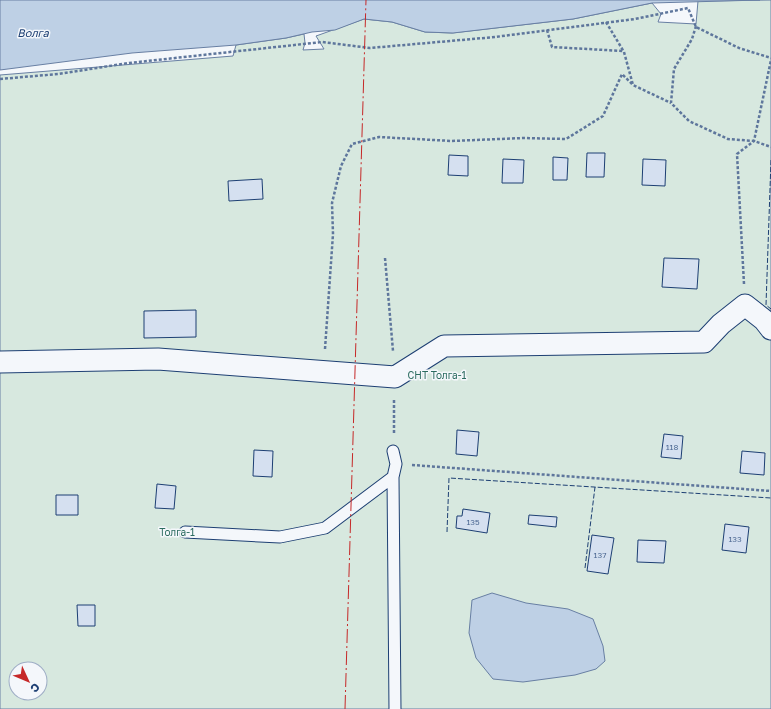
<svg xmlns="http://www.w3.org/2000/svg" width="771" height="709" font-family="'Golos Text',sans-serif">
<style>
.green{fill:#d7e8df;stroke:#687fa3;fill-rule:evenodd}
.water{fill:#bed0e5;stroke:#687fa3}
.building{fill:#d5e0f0;stroke:#1d3f73}
.lines{fill:none;stroke-linecap:round;stroke-linejoin:round}
.service-casing{stroke:#1d3f73;stroke-width:13}
.minor-casing{stroke:#1d3f73;stroke-width:23}
.path{stroke:#5e769c;stroke-width:2.5;stroke-dasharray:3 2;stroke-linecap:butt}
.service{stroke:#f4f7fb;stroke-width:11}
.minor{stroke:#f4f7fb;stroke-width:21}
.fence{stroke:#1d3f73;stroke-width:1;stroke-dasharray:5 2;stroke-linecap:butt}
.power{stroke:#c62828;stroke-width:1;stroke-dasharray:14 3 2 3;stroke-linecap:butt}
.labels{text-anchor:middle;stroke-width:3;stroke-linejoin:round;paint-order:stroke}
.number-label{font-size:8px;fill:#4b6792}
.park-label{font-size:10px;fill:#2c6c60;stroke:#f4f7fb}
.water-label{font-size:11px;font-style:italic;fill:#1d3f73;stroke:#f4f7fb}
</style>
<rect width="100%" height="100%" fill="#f4f7fb"/>
<path class="green" d="M771 0V709H0V75L233 56 236 45 286 38 304 34 305 43 303 50 324 49 316 36 364 19 392 22 425 32 452 33 573 19 652 3 661 14 658 22 696 24 698 1ZM16 669H40V693H16Z"/>
<path class="water" d="M0 0H760L652 3 573 19 453 33 425 32 392 22 364 19 335 30 312 32 286 38 236 45 132 53 0 70Z
M492 593 526 603 568 609 593 619 603 646 605 661 596 669 575 675 523 682 493 679 476 658 469 633 472 600Z"/>
<path class="building" d="M587 153H605L604 177H586Z
M449 155 468 156V176L448 175Z
M553 157 568 158 567 180H553Z
M503 159 524 160 523 183H502Z
M643 159 666 160 665 186 642 185Z
M262 179 263 199 229 201 228 181Z
M664 258 699 259 697 289 662 287Z
M196 310V337L144 338V311Z
M457 430 479 432 477 456 456 454Z
M664 434 683 436 681 459 661 457Z
M254 450 273 451 272 477 253 476Z
M742 451 765 453 764 475 740 473Z
M157 484 176 486 174 509 155 508Z
M56 495H78V515H56Z
M463 509 490 513 487 533 456 528 457 516H462Z
M529 515 557 517 556 527 528 524Z
M725 524 749 527 746 553 722 550Z
M592 535 614 538 608 574 587 571Z
M638 540 666 541 664 563 637 562Z
M77 605H95V626H78Z"/>
<g class="lines">
<defs>
<path id="service" d="M393 451 396 464 393 477 395 709
M185 532 280 537 325 528 393 477"/>
<path id="minor" d="M0 362 158 359 395 377 444 346 704 342 721 324 745 305 764 320 771 329"/>
</defs>
<use href="#service" class="service-casing"/>
<use href="#minor" class="minor-casing"/>
<path class="path" d="M606 22 624 52 633 85 671 103
M696 26 692 39 674 69 671 103 689 121 728 139 754 141 771 147
M547 30 552 47 623 51
M0 79 58 74 129 63 322 42 370 48 495 37 635 19 688 8 696 27 739 48 771 58
M385 258 393 351
M744 284 737 154 754 141 771 60
M325 349 333 234 332 203 341 166 352 144 379 137 452 141 523 138 566 139 603 116 622 74 633 85
M394 433V398
M412 465 771 491"/>
<use href="#service" class="service"/>
<use href="#minor" class="minor"/>
<path class="fence" d="M771 160 766 305 771 309
M447 532 449 478 771 498
M585 568 595 487"/>
<path class="power" d="M345 709 366 0"/>
</g>
<g class="labels">
<g class="number-label">
<text x="672" y="450">118</text>
<text x="473" y="525">135</text>
<text x="735" y="542">133</text>
<text x="600" y="558">137</text>
</g>
<g class="park-label">
<text x="437" y="379">СНТ Толга-1</text>
<text x="177" y="536">Толга-1</text>
</g>
<g class="water-label">
<text x="33" y="37">Волга</text>
</g>
</g>
<g transform="translate(28 681) rotate(134)"><circle r="19" fill="#f4f7fb" stroke="#9eadc5"/>
<path d="M0-3L7 15L0 10L-7 15Z" fill="#c62828"/>
<text y="-6" font-size="11" font-weight="bold" text-anchor="middle" fill="#1d3f73">С</text>
</g>
</svg>
